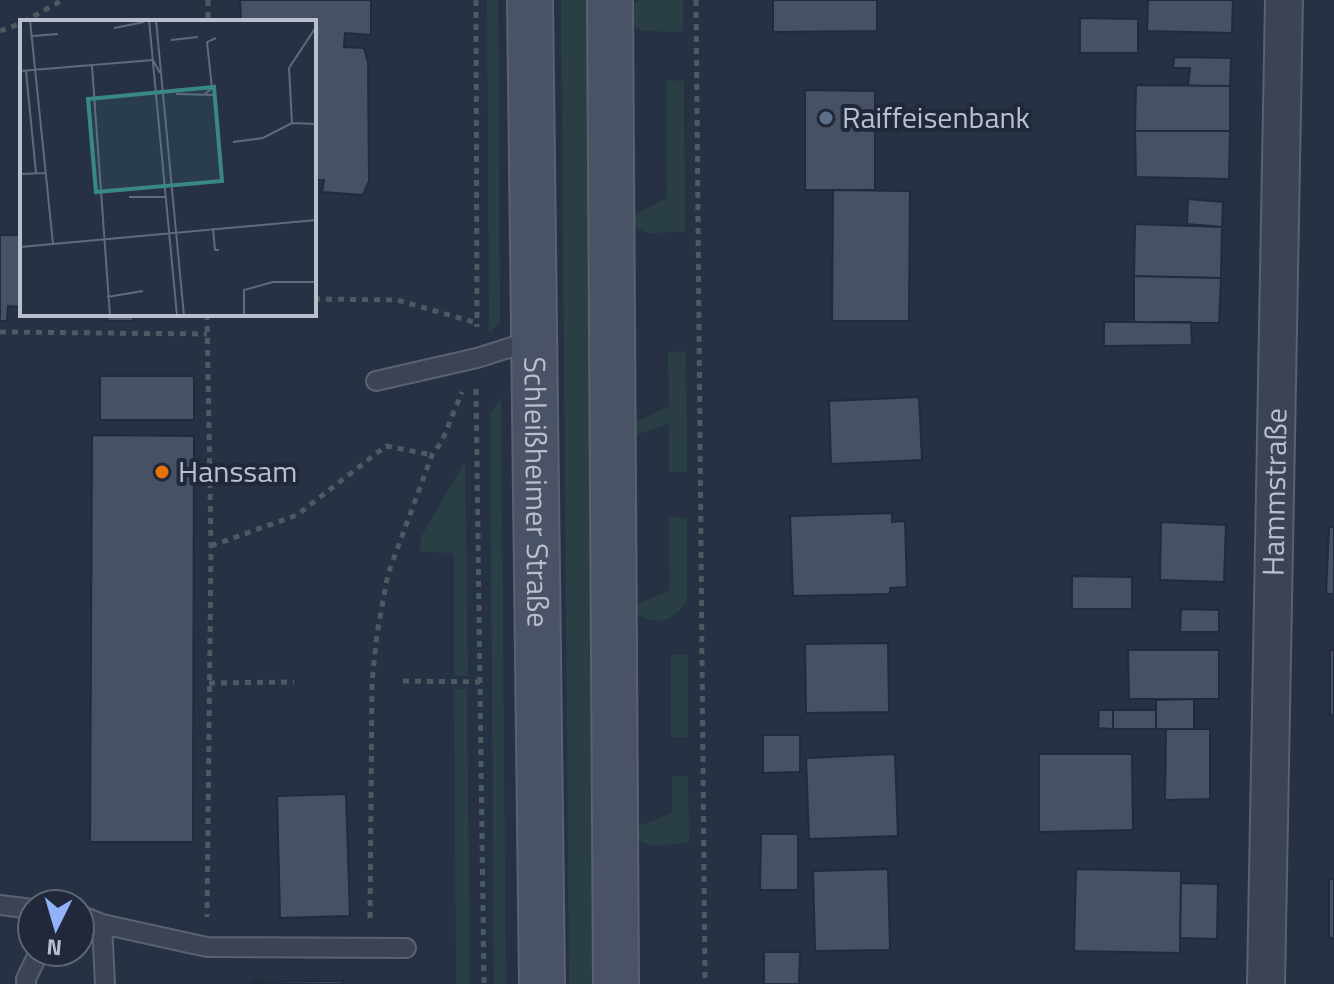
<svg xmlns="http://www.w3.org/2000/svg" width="1334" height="984" font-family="'Titillium Web',sans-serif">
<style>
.green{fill:#293f45}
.building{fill:#465166;stroke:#222a3b;stroke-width:2}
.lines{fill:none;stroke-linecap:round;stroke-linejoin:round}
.lane-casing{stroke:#5a6171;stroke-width:22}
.street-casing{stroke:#5a6171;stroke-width:40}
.secondary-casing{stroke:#5a6171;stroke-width:48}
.path{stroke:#485c61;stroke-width:5;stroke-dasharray:6 6;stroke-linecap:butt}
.lane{stroke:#3c4353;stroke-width:18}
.street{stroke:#3c4353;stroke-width:36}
.secondary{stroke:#4a5266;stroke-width:44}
.service-dot{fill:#5c6f8a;stroke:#202839;stroke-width:3}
.food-dot{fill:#e8710a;stroke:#202839;stroke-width:3}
.labels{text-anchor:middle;stroke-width:8;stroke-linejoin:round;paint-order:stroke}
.poi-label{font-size:30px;fill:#b9bfcd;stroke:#202839;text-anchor:start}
.street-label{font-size:30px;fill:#b9bfcd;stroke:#202839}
.inset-road{fill:none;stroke:#616a7b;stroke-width:2}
.view{fill:#3a8886;fill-opacity:0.15;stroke:#3a8886;stroke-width:4}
.inset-edge{fill:none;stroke:#b9bfcd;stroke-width:4}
</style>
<rect width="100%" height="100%" fill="#273144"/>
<path class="green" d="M487 0H498L500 322 489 333Z
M561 0H591L597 984H569Z
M640 0H683V32L644 31 633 26V4Z
M666 80 684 81 685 232 647 233 635 227 634 215 667 198Z
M686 351 687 472H669V424L636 435V422L669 406 668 352Z
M501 397 506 984H494L490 414Z
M465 461 468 676H454V553L420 552 421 537Z
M669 517 687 518V603C669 621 662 626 638 615V604L670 590Z
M671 655H688V737H671Z
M454 689H467L470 984H456Z
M672 776H688L689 843 651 846 639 840V826L672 813Z"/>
<path class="building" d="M240 0H371V35L345 33 344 47 364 48 368 62 369 181 363 195 322 192 324 180H314V22H241Z
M773 0H877V31L773 32Z
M1148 0H1233L1232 33 1147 31Z
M1080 18 1138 19V53H1080Z
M1174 57 1231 58 1230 86H1188L1190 68H1173Z
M1136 85 1230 86V131H1135Z
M805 90 875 91V190H805Z
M1135 131H1230L1229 179 1136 177Z
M833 190 910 191 909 321H832Z
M1188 199 1223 202 1222 227 1187 224Z
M1135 224 1222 227 1221 278 1134 276Z
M0 235H22V307L8 306 7 321H0Z
M1134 276 1221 278 1219 323 1134 322Z
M108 314H133V321H107Z
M1104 322H1191L1192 345 1104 346Z
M100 376H194V420H100Z
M919 397 922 460 831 464 829 401Z
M92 435 194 436 193 842H90Z
M892 513V522L905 521 907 587 890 588V594L793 596 790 516Z
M1161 522 1226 525 1224 582 1160 580Z
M1329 527H1334V594H1326Z
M1072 576 1132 577V609H1072Z
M1181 609 1219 610V632H1180Z
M888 643 889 712 806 713 805 644Z
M1128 650H1219V699H1129Z
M1330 650H1334V715H1330Z
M1194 699V729H1156V700Z
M1099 710H1113V729L1098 728Z
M1113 710H1156V729H1113Z
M1166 729H1210V799L1165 800Z
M763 735H800V772L763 773Z
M895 754 898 836 809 839 806 758Z
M1039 754H1132L1133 830 1039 832Z
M346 794 350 916 280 918 277 796Z
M761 834H798V890H760Z
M888 869 890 950 815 951 813 871Z
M1076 869 1181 871 1180 953 1074 951Z
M1329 879H1334V938H1329Z
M1181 883 1218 884 1217 939 1180 938Z
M764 952H800L799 984H764Z
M343 981V984H251V982Z"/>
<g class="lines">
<defs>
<path id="lane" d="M376 381 477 358 534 340
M0 905 32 909
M80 915 102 924 207 947 406 948
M80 936 102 924 105 984
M26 984V979L39 952"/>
<g id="street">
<path id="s1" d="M1266 984 1284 0"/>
</g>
<g id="secondary">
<path id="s2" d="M530 0 542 984"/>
<path d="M610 0 616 984"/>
</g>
</defs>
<use href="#lane" class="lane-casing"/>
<use href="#street" class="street-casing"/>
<use href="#secondary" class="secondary-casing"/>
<path class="path" d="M208 0V22
M476 0 477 327
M696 0 705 984
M23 22 63 0
M0 31 22 23
M314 299 397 300 477 323
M207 314 211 546 207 917
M0 332 207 334
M476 389 484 984
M211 546 297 515 386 446 432 455
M403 681 480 682
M209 683 294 682
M370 918 372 682 377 634 388 574 432 455 442 441 462 392"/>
<use href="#lane" class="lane"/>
<use href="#street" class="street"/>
<use href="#secondary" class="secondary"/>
</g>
<circle class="service-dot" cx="826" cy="118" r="8"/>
<circle class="food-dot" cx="162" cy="472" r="8"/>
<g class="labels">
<g class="poi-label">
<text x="842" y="128">Raiffeisenbank</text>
<text x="178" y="482">Hanssam</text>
</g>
<g class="street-label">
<text dy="10" stroke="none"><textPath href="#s2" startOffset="492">Schleißheimer Straße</textPath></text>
<text dy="10" stroke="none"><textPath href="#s1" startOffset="492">Hammstraße</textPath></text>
</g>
</g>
<g transform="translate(20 20)">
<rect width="296" height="296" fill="#273144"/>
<path class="inset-road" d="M10 0 33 224M129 0 157 296M136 0 164 296M94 8 124 2M12 16 38 14M151 20 178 17M72 46 90 296M0 51 133 40 140 53M6 51 16 153M156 74 196 75M185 74 192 68 187 22 196 18M272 103 269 48 296 7M213 122 243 118 272 103 296 104M0 154 26 153M109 177H146M193 208 195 230H199M0 227 296 200M87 277 123 271M224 296V270L253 262H296"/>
<path class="view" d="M194 67 202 161 76 172 68 79Z"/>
<rect width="296" height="296" class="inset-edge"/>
</g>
<g transform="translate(56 928) rotate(185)"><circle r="38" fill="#202839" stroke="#5d6474" stroke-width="2"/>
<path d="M0-6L14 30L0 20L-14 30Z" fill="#92b1f9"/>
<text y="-12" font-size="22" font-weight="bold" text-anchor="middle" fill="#b9bfcd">N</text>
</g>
</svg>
